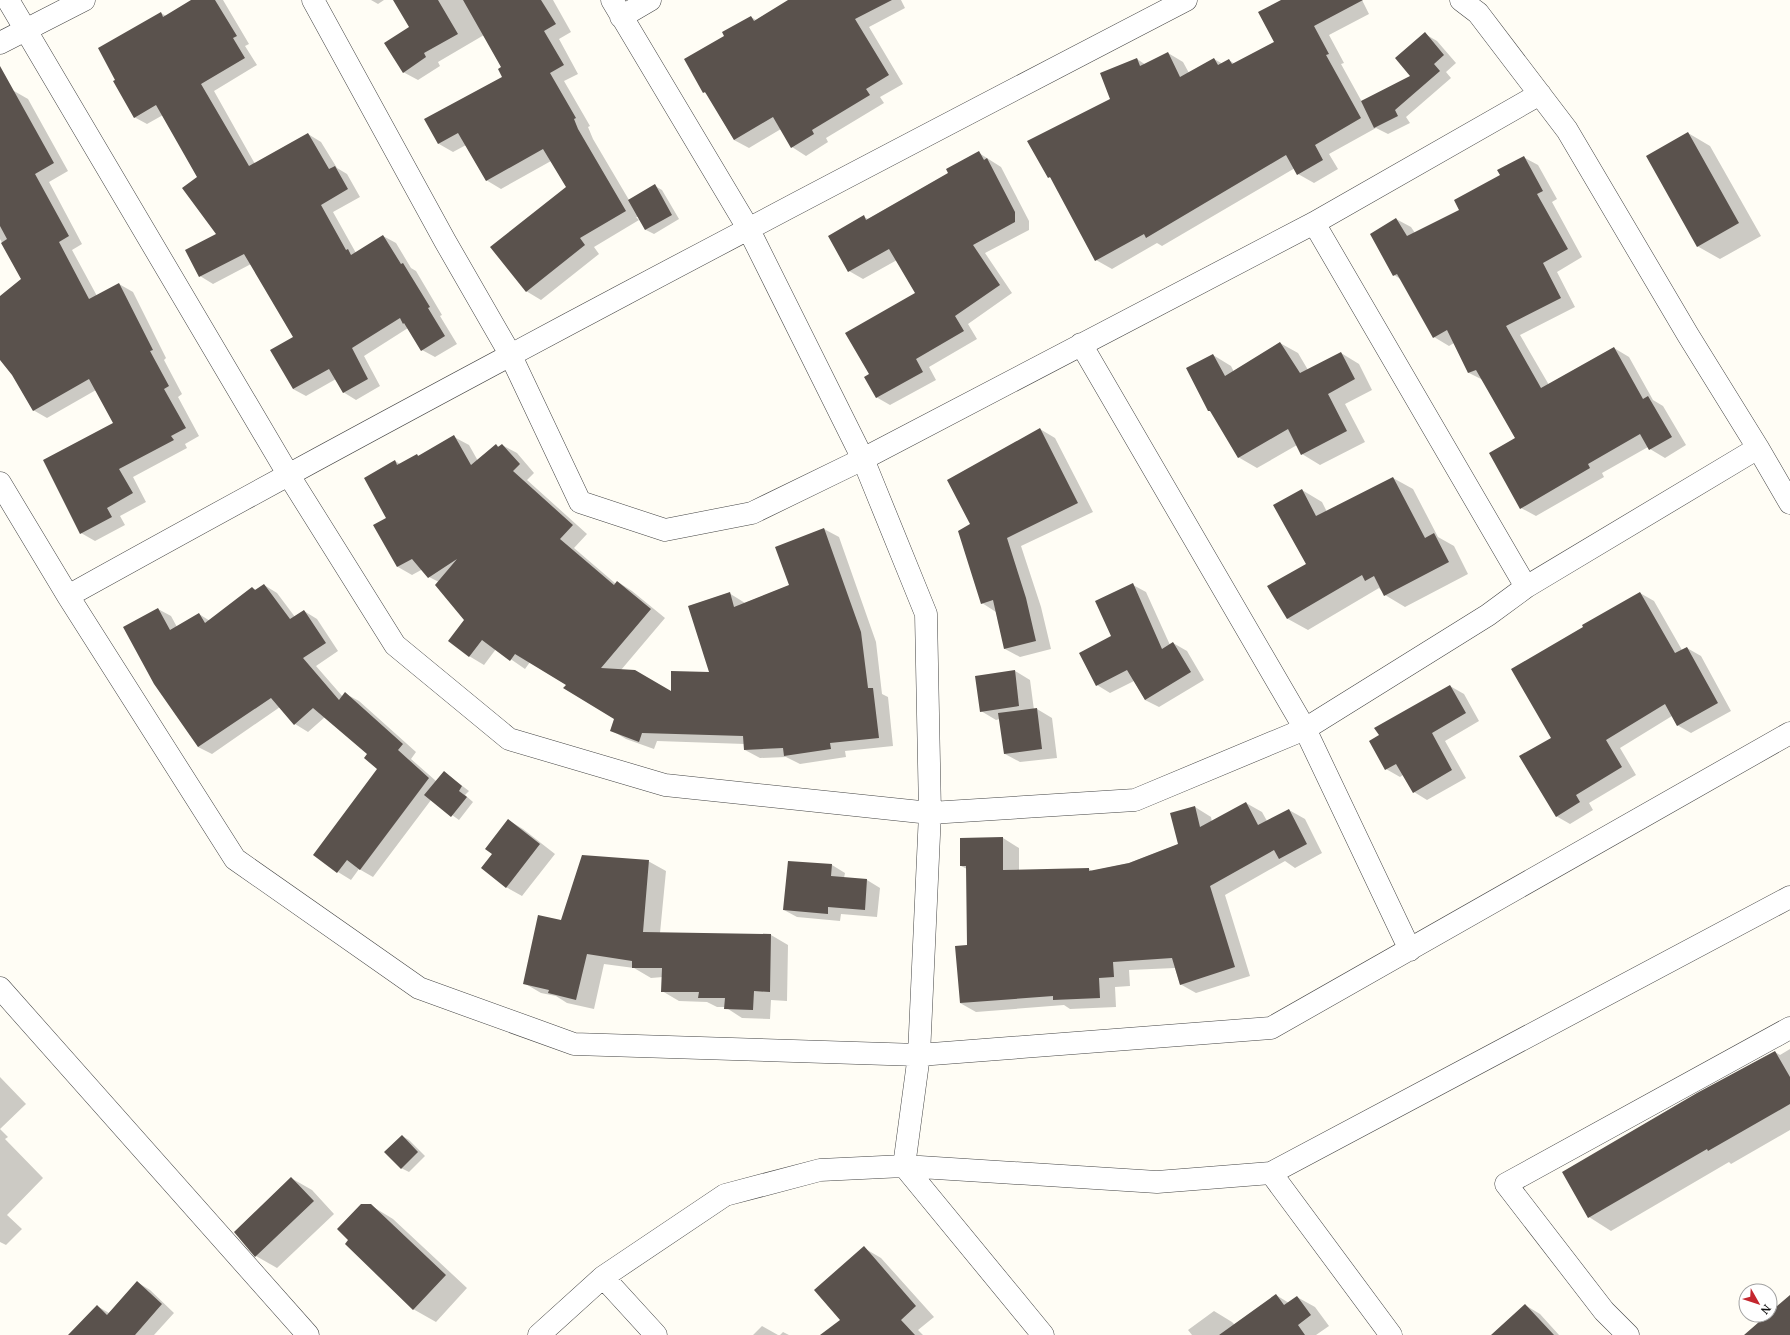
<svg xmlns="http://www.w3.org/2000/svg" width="1790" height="1335" font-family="'Noto Serif',serif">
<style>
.shadow{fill:#0003}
.building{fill:#5a524d}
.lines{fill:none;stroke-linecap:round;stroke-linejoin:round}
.street-casing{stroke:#444;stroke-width:23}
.street{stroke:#fff;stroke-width:22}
</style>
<rect width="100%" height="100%" fill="#fffdf5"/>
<path class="shadow" d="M193 0H223L249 44 245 46 257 65 214 91 255 164 308 134 321 142 337 168 347 174 360 197 333 212 356 253 383 236 396 243 411 268 416 271 442 315 440 316 457 344 435 357 422 350 408 328 364 356 380 386 356 400 343 392 336 379 306 396 293 389 294 338 251 264 213 284 200 276 217 234 198 178 163 115 147 124 134 117 161 13 166 16Z
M371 0H384L378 4Z
M395 0H553L571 32 559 39 578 74 564 81 590 126 588 127 593 139 629 200 655 186 662 190 679 219 654 234 646 230 640 219 639 220V217H636L639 220 594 247 599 254 541 300 526 291 567 187 551 161 501 189 486 180 466 145 453 152 439 144 426 119 503 77 502 68 484 35 438 62 440 66 418 80 403 72 410 27Z
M790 0H901L905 8 869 27 903 84 880 97 884 103 826 138 828 142 806 156 792 147 781 129 749 148 734 140 708 95 704 92 726 36 751 17 756 20Z
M1283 0H1362L1369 14 1329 35 1344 63 1341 64 1362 102 1412 77 1425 34 1437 41 1456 63 1446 72 1451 78 1406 117 1410 123 1388 134 1376 128 1329 154 1338 169 1314 183 1298 174 1295 168 1162 246 1157 243 1112 269 1096 260 1053 179 1049 177 1112 99 1137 59 1146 65 1168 53 1183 62 1189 73 1214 59 1223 64 1229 60 1235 64 1275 42Z
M14 91 28 99 68 171 49 182 82 244 72 250 97 296 119 284 133 292 166 358 164 360 182 394 178 397 199 436 185 444 187 448 133 477 146 502 120 516 125 525 95 541 81 533 114 423 96 390 47 418 33 410 13 375 0 359V297L22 280 0 239V98Z
M1688 133 1710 146 1761 236 1720 259 1697 246Z
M979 153 1001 167 1029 221V230L985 253 1012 293 968 324 977 339 929 367 936 380 890 405 876 397 870 375 916 293 897 260 863 279 849 271 864 217 868 219 949 173Z
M1523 157 1538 165 1557 199 1552 202 1582 257 1557 272 1575 307 1520 335 1549 385 1614 348 1629 357 1653 400 1663 406 1686 445 1665 458 1650 449 1648 447 1602 473 1604 477 1536 516 1521 508 1516 439 1483 380 1469 373 1454 343 1449 346 1434 337 1402 280 1394 275 1371 234 1396 219 1411 227 1415 233 1461 210Z
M1280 343 1298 353 1308 370 1341 353 1359 364 1372 390 1345 404 1365 442 1320 465 1302 454 1297 445 1257 468 1238 457 1212 412 1209 411 1213 355 1231 366 1234 372Z
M1040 429 1055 438 1093 512 1021 546 1041 607 1051 649 1020 657 1005 649 996 612 982 603 972 525Z
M454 437 469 445 478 461 496 445 500 447 502 445 517 453 534 473 527 480 587 534 574 548 616 584 618 582 632 591 665 618 621 670 672 692 710 674 729 593 745 603 790 585 824 529 839 537 876 642 882 694 888 697 893 746 845 751 846 757 800 764 786 757 760 758 745 750V744L657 741 654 749 626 739 611 730 616 719 567 684 530 662 525 669 496 649 484 665 469 656 465 620 439 582 429 577 423 569 412 575 398 567 374 525 388 518 395 461 400 464 417 455 419 456Z
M1393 478 1413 489 1438 537 1454 546 1468 574 1405 607 1385 595 1379 588 1308 630 1288 619 1269 587 1307 564 1302 490 1322 502 1327 512Z
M264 585 277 593 295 617 304 611 317 619 338 651 316 666 343 697 346 694 359 701 416 752 411 759 436 781 444 772 469 791 465 795 473 802 459 820 431 800 373 877 359 869 351 880 338 872 379 769 368 754 325 717 308 732 295 724 280 707 212 754 198 747 158 609 171 616 177 627 199 614 210 621 252 588 256 590Z
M1133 585 1146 592 1170 645 1173 643 1187 651 1204 680 1159 707 1145 700 1134 681 1110 693 1097 685 1112 637Z
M1640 593 1654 601 1682 650 1687 648 1701 656 1731 711 1691 733 1677 725 1672 716 1620 748 1636 775 1589 803 1593 810 1570 824 1556 816 1552 738 1584 628Z
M1015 671 1030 680 1034 710 1037 709 1052 718 1057 758 1020 762 1005 754 1000 719 996 720 981 711Z
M1450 686 1464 694 1479 721 1445 741 1466 778 1427 800 1414 792 1403 775 1400 777 1386 769Z
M1246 803 1262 812 1267 821 1289 810 1305 819 1322 853 1295 868 1285 861 1225 895 1250 976 1196 993 1180 984 1175 968 1129 970 1130 986 1115 987 1116 1007 1070 1009 1064 1005 976 1012 960 1003 968 946 967 869 961 866 1003 838 1019 848V871L1089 869 1092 871 1129 863 1179 844 1195 807 1211 817 1212 822Z
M508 820 523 829 555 854 522 896 506 887 494 854Z
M648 861 666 871 660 933 771 935 788 945 787 1001 771 1000 770 1019 742 1018 725 1007H717L707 1002 679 1001 662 991 663 977 651 978 634 968 604 964 594 1009 567 1003 556 996 541 993 524 983 561 921Z
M789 862 832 865 845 873 844 878 867 880 880 888 877 917 841 914 840 921 797 917 784 910Z
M1790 1049V1130L1731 1164 1729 1162 1611 1231 1589 1217 1775 1052 1780 1055Z
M0 1077 26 1104 0 1129 8 1137 5 1139 43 1178 7 1215 22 1229 6 1245 0 1242Z
M402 1136 409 1140 425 1156 409 1172 401 1168Z
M291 1178 312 1190 334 1214 277 1268 256 1256 235 1232Z
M370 1205 393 1219 467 1288 436 1322 413 1309 350 1240Z
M864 1248 881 1258 934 1317 918 1330 923 1335H822L841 1320Z
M137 1282 150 1290 174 1313 154 1335H88L97 1306 109 1313Z
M1276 1295 1289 1303 1297 1297 1315 1307 1329 1326 1316 1335H1192L1188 1330 1214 1311 1232 1322 1235 1325Z
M1525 1305 1540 1314 1559 1335H1499Z
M762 1326 778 1335H753Z
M783 1332 789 1335H780Z"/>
<path class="building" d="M191 0H215L237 36 233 38 245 58 201 84 249 166 308 133 329 169 335 166 348 189 321 205 346 250 348 249 351 255 383 235 401 264 403 263 430 307 428 308 445 336 421 351 404 323 403 324 400 318 352 348 368 379 343 393 329 369 293 389 270 350 293 337 244 254 199 277 185 250 216 234 182 188 197 177 156 105 134 118 113 81 115 80 98 48 161 12 163 17Z
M393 0H438L458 34 424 53 426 57 403 73 384 43 409 27Z
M463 0H541L556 24 544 31 564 65 550 73 576 118 574 119 578 129 626 211 580 238 585 245 526 292 490 247 566 187 543 149 486 181 458 133 438 144 424 119 502 77 498 69 501 67Z
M788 0H892L855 19 889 75 866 89 870 95 812 130 814 134 791 148 773 117 734 140 705 92 703 93 684 59 724 36 722 32 751 16 754 21Z
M1281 0H1363L1314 26 1329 54 1326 55 1361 118 1315 145 1323 160 1297 175 1286 155 1146 238 1144 234 1095 261 1050 177 1048 178 1027 141 1110 99 1100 73 1137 58 1140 66 1168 52 1180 77 1214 58 1218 65 1229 59 1232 64 1274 42 1258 12Z
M1425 32 1444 55 1434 64 1440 71 1395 110 1398 116 1374 128 1361 101 1410 76 1395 58Z
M0 66 54 163 35 174 69 236 59 242 89 299 119 283 153 350 150 351 169 386 164 389 186 428 171 436 174 440 119 469 133 493 107 508 112 517 80 534 43 460 113 423 89 379 33 411 12 375 0 360V296L21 279 1 243 7 239 0 226Z
M1688 132 1739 223 1697 247 1646 156Z
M979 151 984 160 987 158 1015 212V222L973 245 1000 285 955 316 964 331 916 359 923 372 876 398 864 377 869 374 845 333 915 293 889 249 848 272 828 236 864 215 866 220 948 173 946 169Z
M1524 156 1543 191 1537 194 1568 249 1543 263 1561 298 1506 326 1541 388 1614 347 1643 399 1648 396 1672 437 1649 450 1640 434 1588 464 1590 468 1520 509 1489 453 1515 438 1476 370 1468 373 1447 330 1433 338 1397 274 1393 276 1370 234 1396 218 1407 236 1459 210 1454 200 1500 175 1497 170Z
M655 184 672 215 645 230 628 200Z
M1280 342 1300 373 1341 352 1355 379 1328 394 1347 431 1301 455 1288 429 1238 458 1210 411H1208L1186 368 1213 354 1225 376Z
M1040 428 1078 503 1007 538 1026 598 1036 641 1004 649 993 600 981 604 958 531 970 524 947 480Z
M454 435 471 465 496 444 498 447 502 444 520 464 513 471 573 525 560 539 614 585 617 581 651 609 601 668 635 670 671 691V671L709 672 688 606 730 592 734 607 789 585 775 547 824 528 861 632 868 688H873L879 738 830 743 831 749 784 756 783 748 744 750 743 736 642 733 639 742 610 731 614 719 563 688 566 685 515 654 510 661 482 640 469 657 448 641 464 620 435 585 457 559 428 578 412 559 397 567 373 525 386 518 364 478 395 460 397 465 417 454 418 456Z
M1393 477 1425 538 1434 533 1449 562 1384 596 1374 576 1365 581 1362 575 1287 619 1267 586 1306 564 1273 505 1302 489 1316 516Z
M1133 583 1162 649 1173 642 1191 672 1145 700 1127 670 1096 686 1079 653 1111 636 1095 601Z
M264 584 290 619 304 610 326 643 303 658 339 700 345 692 403 744 398 750 429 778 360 870 347 860 337 873 313 855 377 769 364 758 367 754 313 708 294 725 271 698 198 747 154 684 123 627 158 608 170 630 199 613 205 623 252 587 255 590Z
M1640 592 1675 653 1687 647 1718 703 1677 726 1665 704 1606 740 1622 767 1576 795 1580 802 1556 817 1519 756 1551 738 1511 669 1583 627 1582 625Z
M1015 670 1019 706 980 712 975 676Z
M1450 685 1466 713 1432 733 1452 770 1413 793 1396 764 1385 770 1369 741 1379 735 1374 728Z
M1037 708 1042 749 1004 754 998 713Z
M444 771 462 786 459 791 467 797 451 817 424 795Z
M1246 802 1258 825 1289 809 1307 844 1279 859 1274 850 1210 886 1235 967 1180 985 1172 958 1113 962 1114 977 1099 978 1100 998 1053 1000V996L960 1003 955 946 967 945 966 866H960V838L1003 837V870L1089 868V871L1129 863 1178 844 1170 813 1195 806 1200 827Z
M508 819 540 844 506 888 481 868 492 854 485 849Z
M582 855 649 860 643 932 771 934 770 992 754 991 753 1010 724 1009 725 998H698L699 992H661L662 968H632V961L587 954 576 1000 548 993 549 990 523 984 538 915 561 920Z
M788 861 832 864 831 876 867 879 865 910 828 907V914L783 910Z
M1775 1051 1790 1077V1104L1708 1151 1707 1149 1588 1218 1562 1172 1697 1093Z
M402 1135 418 1152 401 1169 384 1152Z
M291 1177 314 1201 255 1257 234 1232Z
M361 1204H371L446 1275 413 1310 345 1244 348 1240 337 1229Z
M864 1246 916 1306 901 1320 915 1335H820L840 1320 814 1290Z
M137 1281 162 1304 135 1335H68L97 1305 107 1315Z
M1276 1294 1284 1305 1297 1296 1311 1315 1298 1325 1305 1335H1219Z
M1790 1295V1335H1744L1767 1315H1770V1312Z
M1525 1304 1554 1335H1491Z"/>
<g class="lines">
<defs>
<path id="street" d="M8 0 288 474 395 645 509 739 665 785 930 813 1135 800 1305 729 1488 615 1526 587 1758 448
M313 0 445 241 510 354 580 502 665 530 752 513 863 459 1314 223 1540 94
M612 0 748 228 863 459 926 614 930 813 919 1055 904 1166 1043 1335
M1461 0 1478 13 1567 130 1688 335 1758 448 1790 503
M621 17 650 0
M0 43 84 0
M1314 223 1526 587
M1081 344 1305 729 1410 950
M0 483 68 596 235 859 419 988 574 1044 919 1055 1271 1028 1790 733
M68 596C437 391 811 195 1186 0
M0 988 308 1335
M1271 1173 1391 1335
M603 1277 656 1335
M539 1335 603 1277 725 1195 820 1170 904 1166 1157 1182 1271 1173 1790 897
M1628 1335 1604 1311 1506 1184 1790 1028"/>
</defs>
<use href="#street" class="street-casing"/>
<use href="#street" class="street"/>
</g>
<g transform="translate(1758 1303) rotate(129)"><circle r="19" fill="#ffffff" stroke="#a0a0a0"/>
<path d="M0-3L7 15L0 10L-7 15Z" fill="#c4262e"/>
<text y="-6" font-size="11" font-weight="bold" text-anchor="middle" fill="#111111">N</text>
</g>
</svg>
